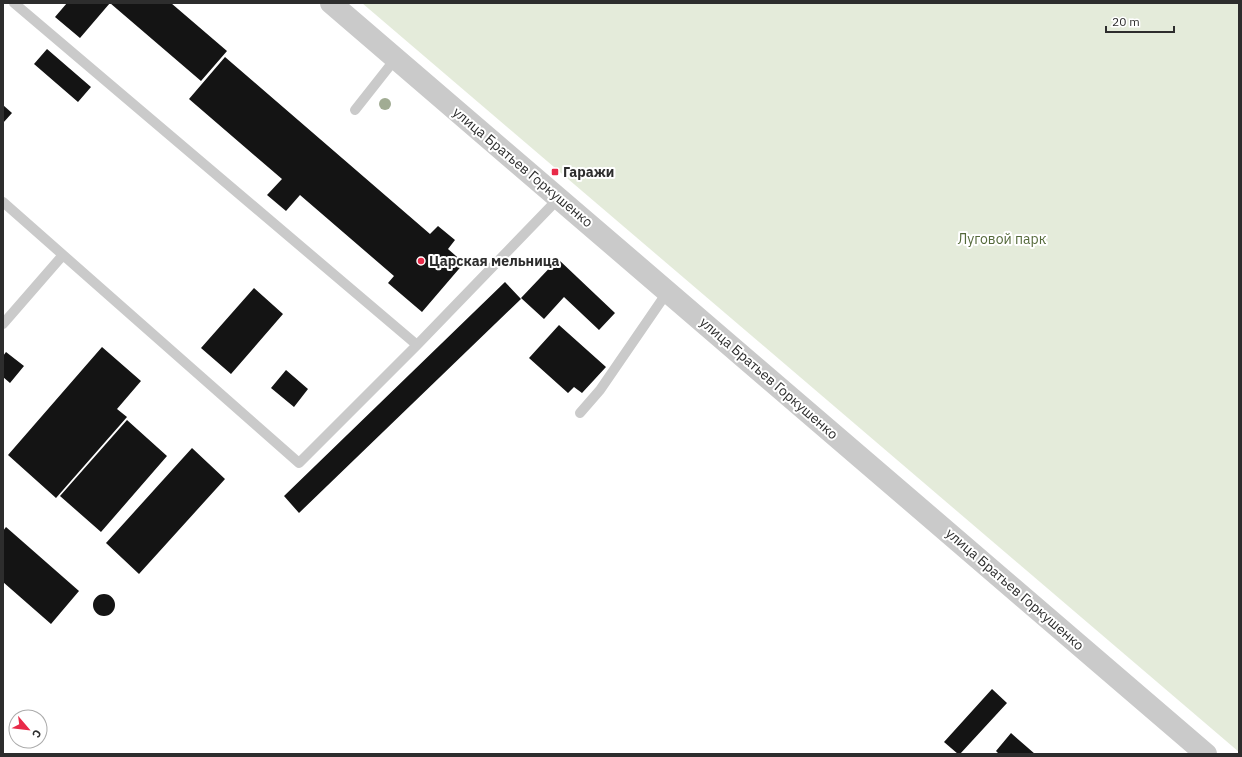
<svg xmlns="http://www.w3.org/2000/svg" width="1242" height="757" font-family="'IBM Plex Sans',sans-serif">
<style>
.green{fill:#e4ebda}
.building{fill:#141414}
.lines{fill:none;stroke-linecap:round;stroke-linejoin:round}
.service{stroke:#cacaca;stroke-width:10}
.tertiary{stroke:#cacaca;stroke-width:22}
.tree{fill:#a1ac93}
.poi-dot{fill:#e82a48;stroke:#fff;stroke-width:1.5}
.labels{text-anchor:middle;stroke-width:4;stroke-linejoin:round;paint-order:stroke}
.street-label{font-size:14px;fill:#2d2d2d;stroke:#fff}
.poi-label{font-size:14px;font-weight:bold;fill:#2d2d2d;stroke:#fff;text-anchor:start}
.park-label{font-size:14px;fill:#54693a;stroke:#fff}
</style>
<rect width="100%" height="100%" fill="#fff"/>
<path class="green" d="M362 3H1239V752Z"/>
<path class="building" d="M67 3H110L80 38 55 17Z
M110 3H171L227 51 201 81Z
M47 49 91 87 78 102 34 64Z
M225 57 430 234 438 226 455 240 448 249 464 263 422 312 388 283 394 276 300 195 286 211 267 195 282 179 189 99Z
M3 105 12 113 3 123Z
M558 259 615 313 599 330 564 297 544 319 521 298Z
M505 282 521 299 299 513 284 496Z
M254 288 283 314 231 374 201 348Z
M559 325 606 367 582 393 574 387 568 393 529 358Z
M102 347 141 381 117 409 127 417 56 498 8 455Z
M6 352 24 366 10 383 3 377V356Z
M286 370 308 389 294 407 271 388Z
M127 420 167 456 101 532 60 496Z
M192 448 225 479 139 574 106 543Z
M6 527 79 591 51 624 3 582V531Z
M93 605a11 11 0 1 1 22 0a11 11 0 1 1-22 0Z
M992 689 1007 703 960 754H958L944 742Z
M1011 733 1035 754H999L996 751Z"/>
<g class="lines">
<path class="service" d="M14 3 417 345
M355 110 396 58
M3 202 299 463 417 345 559 198
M3 324 63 255
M580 413 600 390 668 291"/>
<path class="tertiary" d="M331 3 1206 754"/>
</g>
<circle class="tree" cx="385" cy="104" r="6"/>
<g class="poi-dot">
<rect x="551" y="168" width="8" height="8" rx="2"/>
<circle cx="421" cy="261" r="4"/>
</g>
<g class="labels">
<g class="street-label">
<text transform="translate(523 167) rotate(40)" y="5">улица Братьев Горкушенко</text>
<text transform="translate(769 378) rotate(41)" y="5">улица Братьев Горкушенко</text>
<text transform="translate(1015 589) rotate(41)" y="5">улица Братьев Горкушенко</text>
</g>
<g class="poi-label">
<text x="563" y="177">Гаражи</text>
<text x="429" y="266">Царская мельница</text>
</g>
<g class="park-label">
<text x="1002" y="244">Луговой парк</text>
</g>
</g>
<rect width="1242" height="757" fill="none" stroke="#2d2d2d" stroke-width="8"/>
<g transform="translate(28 729) rotate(118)"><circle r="19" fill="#ffffff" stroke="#ababab"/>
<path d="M0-3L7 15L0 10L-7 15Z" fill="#e82a48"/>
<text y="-6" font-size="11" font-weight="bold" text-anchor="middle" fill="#2d2d2d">С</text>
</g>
<path d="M1106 26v6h68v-6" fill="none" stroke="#2d2d2d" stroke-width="2"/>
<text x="1112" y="26" font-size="12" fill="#2d2d2d" stroke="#ffffff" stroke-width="3" paint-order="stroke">20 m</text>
</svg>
